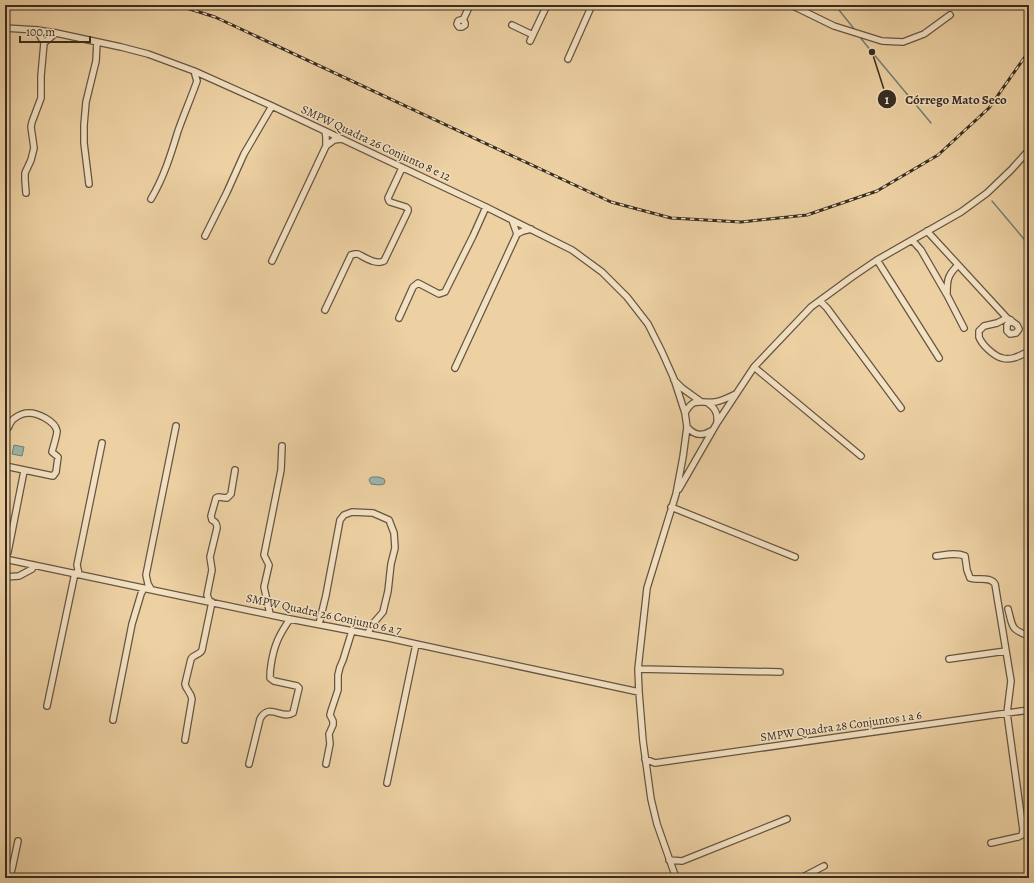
<svg xmlns="http://www.w3.org/2000/svg" width="1034" height="883" font-family="Alegreya,serif">
<style>
.water{fill:#9bb5ae;stroke:#737e76}
.lines{fill:none;stroke-linecap:round;stroke-linejoin:round}
.stream{stroke:#737e76;stroke-width:1.5}
.minor-casing{stroke:#655542;stroke-width:8}
.minor{stroke:#f3e1c3;stroke-width:5.5}
.rail-casing{stroke:#382c21;stroke-width:3}
.rail{stroke:#f3e1c3;stroke-width:1.5;stroke-dasharray:4.5;stroke-linecap:butt}
.labels{text-anchor:middle;stroke-width:3;stroke-linejoin:round;paint-order:stroke}
.street-label{font-size:12px;fill:#382c21;stroke:#f3e1c3}
.leader{fill:none;stroke:#382c21;stroke-width:1.5}
.callout-dot{fill:#382c21;stroke:#f3e1c3;stroke-width:1.5}
.mark-label{font-size:12px;text-anchor:middle;font-weight:bold;fill:#fff}
.callout-label{font-size:13px;text-anchor:middle;font-weight:bold;fill:#382c21;stroke:#f3e1c3;stroke-width:3;stroke-linejoin:round;paint-order:stroke}
</style>
<rect width="100%" height="100%" fill="#edd1a3"/>
<filter id="stains"><feTurbulence type="fractalNoise" baseFrequency=".005" numOctaves="4"/><feColorMatrix values="0 0 0 0 .2 0 0 0 0 .09 0 0 0 0 .02 0 0 0 .5 -.17"/></filter>
<radialGradient id="worn" r=".72"><stop offset=".6" stop-color="#630" stop-opacity="0"/><stop offset="1" stop-color="#630" stop-opacity=".3"/></radialGradient>
<path class="water" d="M14 445 24 447 22 456 12 454Z
M372 477H379L384 479 385 481 384 484 379 485 371 484 369 480 370 478Z"/>
<g class="lines">
<path class="stream" d="M835 5 855 30
M859 36 872 52 931 123
M992 201 1029 245"/>
<defs>
<path id="minor" d="M791 5 834 26 882 41 903 42 924 34 950 15
M463 20H460L458 21 457 24 459 27H462L465 25V23L463 20 470 5
M512 25 533 35
M5 28 37 30 56 33 121 47 148 54 194 71 272 106 486 207 572 250 602 272 627 297 648 324 662 352 674 379 685 413 687 427 683 457 676 494 647 588 638 669 639 692 643 741 651 799 657 824 676 878
M530 41 547 5
M44 43 56 33
M568 59 592 5
M326 146 334 140 341 139
M89 184 84 143V125L86 102 96 61 97 42
M26 193 25 180V173L31 160 34 148 31 127 32 122 41 98V76L44 43 37 30
M151 199C164 177 171 154 178 131 184 114 191 98 197 81L194 71
M512 220 517 234
M927 231 1007 318 1017 325 1019 329 1016 333 1010 334 1007 331V325L1011 320
M205 236 227 192 244 154 272 106
M912 240 921 250 947 295 964 328
M877 260 939 358
M272 261 326 146V137L325 131
M947 293C947 279 948 275 958 265
M820 301 827 308 901 408
M325 310 351 255 355 254H358C366 258 376 265 384 261L408 211V209L406 207 390 202 389 201 388 198 402 168
M399 318 413 287 418 283 439 294 445 292 473 236 486 207
M1007 318 997 323 984 326 979 331C979 333 979 335 979 337 982 345 994 356 1002 358 1012 361 1021 355 1029 351
M754 367 861 456
M455 368 517 234 523 231 531 229
M674 380 682 388 700 401
M708 403C715 408 718 413 717 422
M685 413C694 396 700 404 715 402 722 401 729 397 736 394
M687 427C694 435 701 437 711 431
M5 429 8 428C10 424 11 420 15 418 19 415 24 413 29 413 38 413 55 421 57 431 57 436 53 447 52 452L58 457 56 472 53 476 5 466
M679 489 717 423 754 367 811 307 852 277 877 260 961 212 987 193 1011 170 1029 150
M671 507 795 557
M8 552 24 471
M936 556C945 555 956 552 965 556L967 570 970 578C978 581 990 576 995 584L1011 681 1007 713 1023 830 1022 835 1018 837 991 843
M5 559 290 619 389 638 416 644 639 692
M79 574 77 565 102 443
M5 577 19 576 32 569 34 565
M151 589 148 584 146 575 176 426
M210 602 207 595 212 570 210 557 217 528C217 524 216 522 212 520L211 516 216 498 218 497 227 498 231 494 235 470
M1008 609C1013 627 1010 629 1029 636
M270 614 264 587 269 565 264 555 281 470 282 446
M319 624 326 595 340 520 344 515 352 512 373 513 389 520 394 533 395 548 391 564 388 591 383 612 371 626 368 634
M949 659 1006 651
M638 669 780 672
M47 706 75 573
M113 720 132 624 141 594 144 588
M185 740 192 699C191 692 186 690 185 684L191 659C194 654 200 655 202 650L212 602
M645 759 655 763 1029 710
M249 764 260 719C269 702 282 720 293 713L299 688 297 686 274 681 270 678C270 674 270 670 271 665 274 645 279 635 290 619
M326 764 330 744 329 734 333 725V721L330 715 331 711 338 690V675L340 667 343 660 352 631
M387 783 416 644
M669 860 682 861 787 819
M9 878 12 869 18 841
M801 878 824 866"/>
</defs>
<use href="#minor" class="minor-casing"/>
<use href="#minor" class="minor"/>
<defs>
<path id="rail" d="M177 5 215 17 611 202 671 218 741 222 807 215 877 191 938 155 989 108 1029 51"/>
</defs>
<use href="#rail" class="rail-casing"/>
<use href="#rail" class="rail"/>
</g>
<g class="labels">
<g class="street-label">
<text transform="translate(376 143) rotate(25)" y="4">SMPW Quadra 26 Conjunto 8 e 12</text>
<text transform="translate(324 614) rotate(12)" y="4">SMPW Quadra 26 Conjunto 6 a 7</text>
<text transform="translate(841 726) rotate(-8)" y="4">SMPW Quadra 28 Conjuntos 1 a 6</text>
</g>
</g>
<path class="leader" d="M872 52L887 99"/>
<g class="callout-dot">
<circle cx="872" cy="52" r="4"/>
<circle cx="887" cy="99" r="10"/>
</g>
<g class="mark-label">
<text x="887" y="104">1</text>
</g>
<g class="callout-label">
<text x="956" y="104">Córrego Mato Seco</text>
</g>
<rect width="1034" height="883" fill="none" stroke="#edd1a3" stroke-width="20"/>
<rect x="6" y="6" width="1022" height="871" fill="none" stroke="#382c21" stroke-width="2"/>
<rect x="10" y="10" width="1014" height="863" fill="none" stroke="#382c21"/>
<path d="M20 36v6h70v-6" fill="none" stroke="#382c21" stroke-width="2"/>
<text x="26" y="36" font-size="12" fill="#382c21" stroke="#f3e1c3" stroke-width="3" paint-order="stroke">100 m</text>
<rect width="100%" height="100%" filter="url(#stains)"/>
<rect width="100%" height="100%" fill="url(#worn)"/>
</svg>
